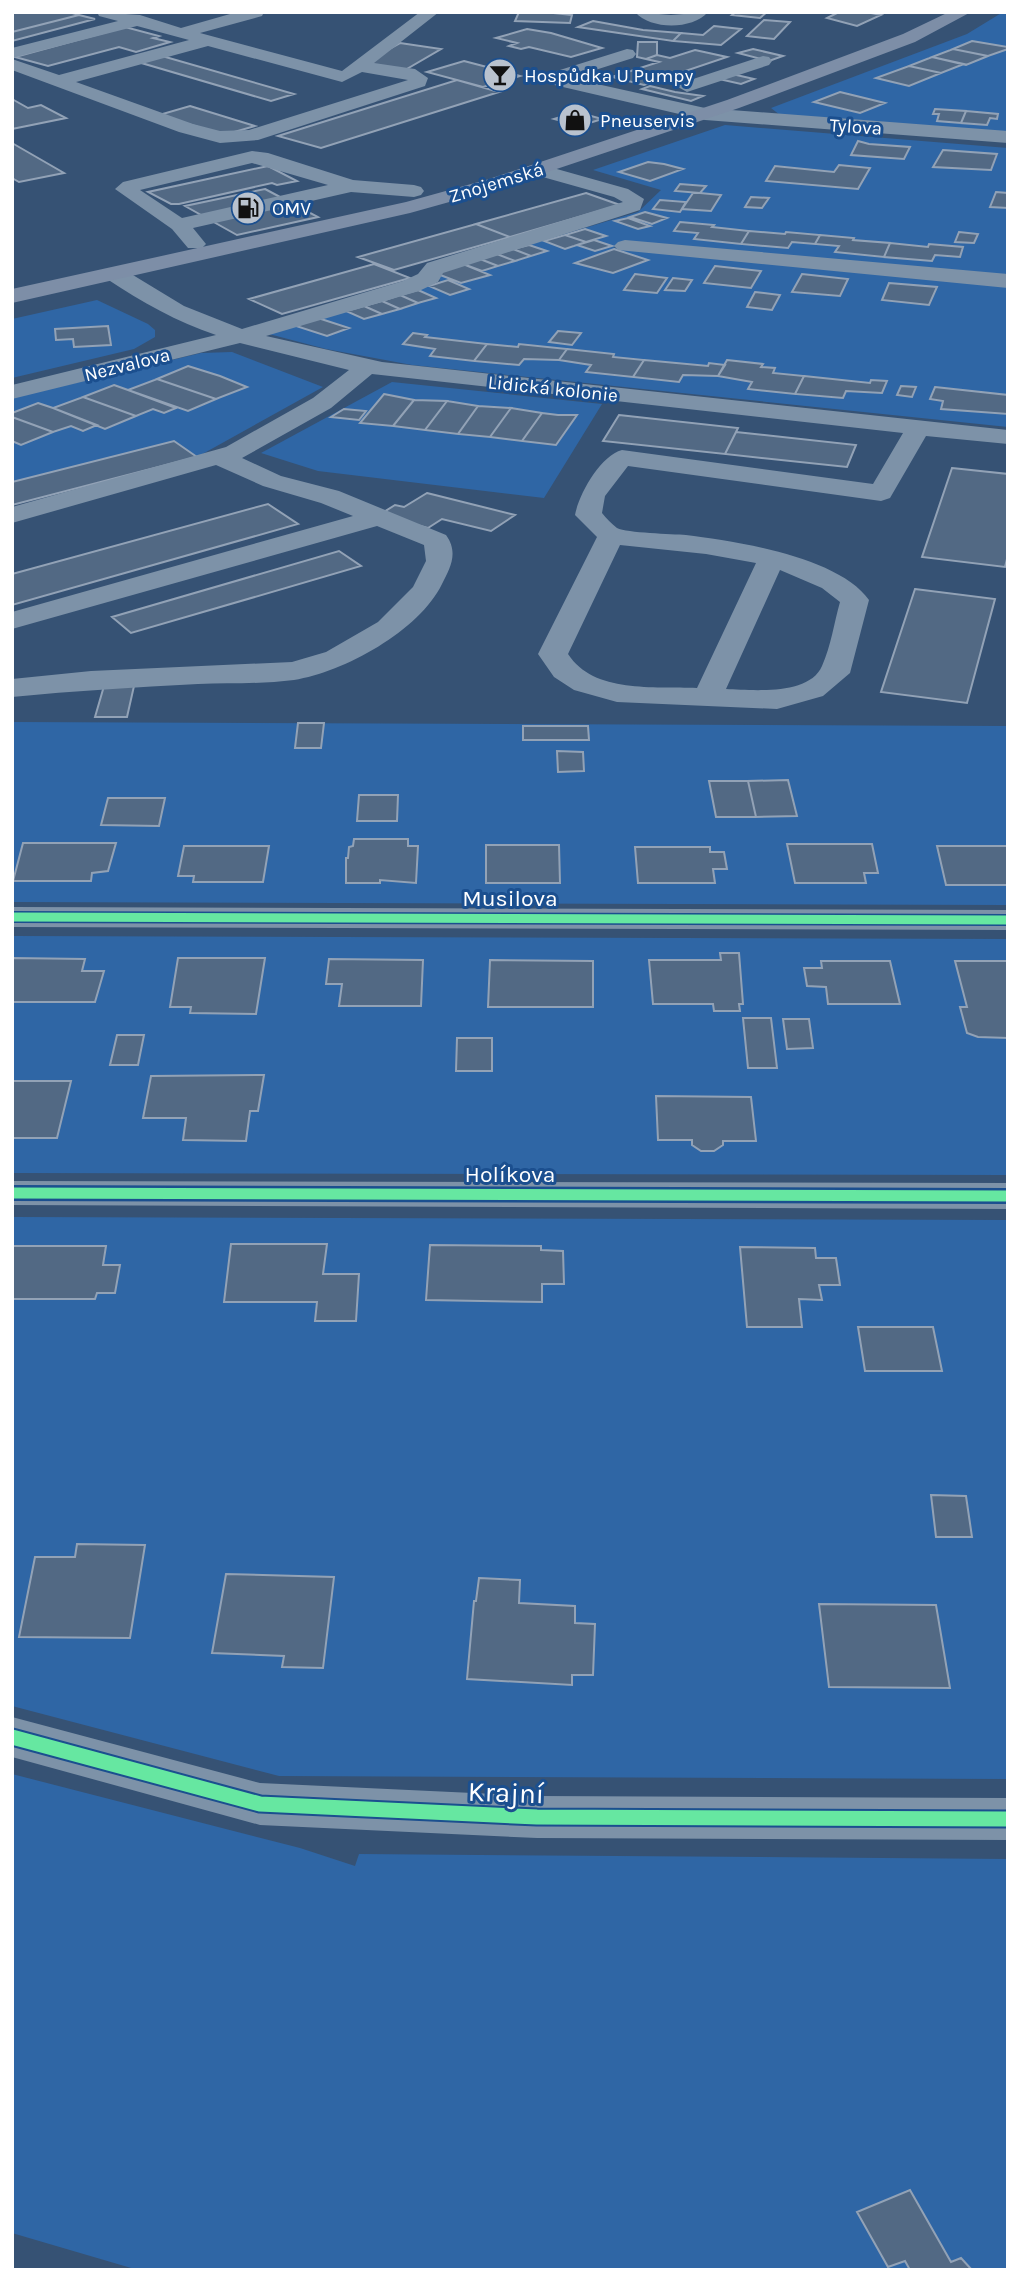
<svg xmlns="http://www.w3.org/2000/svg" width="1020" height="2282" font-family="Karla,sans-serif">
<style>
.green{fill:#2f66a5}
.building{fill:#526984;stroke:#92a2b6;stroke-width:2}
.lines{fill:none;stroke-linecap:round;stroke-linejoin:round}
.minor{fill:#7d92a8;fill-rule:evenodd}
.major{fill:#7d8ea7;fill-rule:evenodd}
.cycleway-far2-casing{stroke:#1b4f8f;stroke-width:12}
.cycleway-far1-casing{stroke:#1b4f8f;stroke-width:16}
.cycleway-casing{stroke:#1b4f8f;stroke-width:19}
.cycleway-far2{stroke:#66e7a1;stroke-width:9}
.cycleway-far1{stroke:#66e7a1;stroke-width:11}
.cycleway{stroke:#66e7a1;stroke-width:15}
.labels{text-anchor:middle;stroke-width:6;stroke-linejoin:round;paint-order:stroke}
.far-poi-label{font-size:19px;fill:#fff;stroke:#1b4f8f;text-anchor:start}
.far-street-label{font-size:19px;fill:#fff;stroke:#1b4f8f}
.street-label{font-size:23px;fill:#fff;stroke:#1b4f8f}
.near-street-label{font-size:28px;fill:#fff;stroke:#1b4f8f}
</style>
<rect width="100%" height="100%" fill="#365274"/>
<path class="green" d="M1003 12H1008V133L780 115 771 108 967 34Z
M725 125 1008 148V276L629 242 613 248 1008 285V427L412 365 326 349 269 334 441 282 435 273 638 212 661 190 593 170Z
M97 300 148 324 155 330V337L134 349 12 378V319Z
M232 352 323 387 197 457 174 441 12 482V398L201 353Z
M392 382 602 404 544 498 318 471 261 453Z
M12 722 1008 726V905L12 902Z
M12 936 1008 939V1175L12 1173Z
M12 1217 1008 1220V1779L279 1776 12 1706Z
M12 1774 300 1848 355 1866 359 1854 1008 1859V2270H138L12 2233Z"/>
<path class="building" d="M12 12H69L79 15 12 32Z
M519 12H544L572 15 570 23 515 21Z
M736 12H767L760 18 732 15Z
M839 12H866L881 15 857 26 827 18Z
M79 15 95 19 12 41V32Z
M764 20 790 22 774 39 747 36Z
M593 21 643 30 681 33 673 41 578 27Z
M714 26 741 29 721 45 673 41 681 33 703 35Z
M125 27 159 36 153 38 170 42 136 52 119 47 48 66 15 57Z
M527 29 551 33 602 48 571 57 529 47 521 49 509 46 517 43 496 38Z
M972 41 1008 47V49L988 56 953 49Z
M638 42H657V55L646 59 637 57Z
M400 43 441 49 405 70 362 64Z
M753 49 783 56 769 61 738 53Z
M953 49 988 56 966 65 932 57Z
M695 50 727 57 644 85 612 77 659 62 646 59 657 55 670 58Z
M162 56 294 94 271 101 138 62Z
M932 57 964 64 941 73 909 66Z
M464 61 506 72 520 76 483 87 427 72Z
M909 66 941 73 909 86 876 78Z
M732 74 754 79 741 84 719 79Z
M457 80 499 92 321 148 278 136Z
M650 86 675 92 703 96 691 101 642 89Z
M840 92 885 103 860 113 814 102Z
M12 99 28 108 41 105 66 118 12 129Z
M190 106 255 126 224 135 159 115Z
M935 109 966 111 961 123 937 121 939 114H933Z
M966 111 998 114 997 119 990 118 987 125 961 123Z
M577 112 602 119 580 126 554 119Z
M858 141 869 144 910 147 904 159 851 155Z
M12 143 64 173 19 182 12 178Z
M943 150 997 154 991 170 933 167Z
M648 162 664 164 683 169 650 181 619 172Z
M839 165 870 168 858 189 766 181 775 166 834 172Z
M268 166 297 181 277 185 272 183 179 204H171L148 192Z
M680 184 706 186 700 193 675 191Z
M265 189 318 217 237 235 185 206Z
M996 192 1008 193V208L990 207Z
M586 193 620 205 510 237 476 224Z
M693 193H700L721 195 711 211 682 209Z
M751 197 769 198 762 208 745 207Z
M660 200 686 202 680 212 653 209Z
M645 212 667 218 652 224 630 217Z
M628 218 650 226 638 229 615 221Z
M680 222 714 225 712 227 749 231 741 244 694 239 698 233 674 231Z
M476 224 510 237 394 270 358 257Z
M585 229 606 236 586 242 565 235Z
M749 231 785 234 786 232 820 235 815 244 792 242 788 248 741 244Z
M959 232 978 234 974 243 955 242Z
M565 235 586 242 565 249 544 241Z
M820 235 854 238 853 240 890 243 884 257 835 252 839 246 815 244Z
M594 240 612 246 595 251 577 245Z
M890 243 928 247 929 244 963 247 960 257 935 255 932 261 884 257Z
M529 245 547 251 531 256 513 249Z
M513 249 531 256 515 261 497 254Z
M614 249 648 260 613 273 575 263Z
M497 254 515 261 498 266 480 259Z
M480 259 498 266 482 271 463 264Z
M374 264 410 278 282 314 249 299Z
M463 264 490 275 461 283 435 273Z
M715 266 761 271 751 288 704 283Z
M635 274 667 278 657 293 624 290Z
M802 274 848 279 840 296 792 292Z
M673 278 692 280 685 291 665 290Z
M448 280 469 289 450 295 429 286Z
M889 283 937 287 929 305 882 300Z
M418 290 436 298 418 303 400 295Z
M755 292 780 295 772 310 747 307Z
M400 295 418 303 400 309 382 301Z
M382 301 400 309 382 314 364 306Z
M364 306 382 314 364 319 346 311Z
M318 318 349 328 327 336 296 326Z
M108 326 111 345 74 347 73 339 56 340 55 329Z
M558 331 581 333 572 345 549 342Z
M413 333 427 335 425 337 487 344 474 361 430 356 435 349 403 344Z
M487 344 518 347 519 344 567 349 559 360 524 359 519 365 474 361Z
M567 349 614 354 613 357 644 360 633 377 586 372 591 365 559 360Z
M644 360 708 366 709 363 725 365 718 376 683 375 679 382 633 377Z
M727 360 763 364 761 367 775 368 773 373 804 376 795 394 748 389 752 382 718 376Z
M188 366 220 376 247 387 216 399 157 379Z
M804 376 870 383 871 380 887 381 882 393 846 391 843 398 795 394Z
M157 379 216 399 188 411 128 390Z
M114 385 128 390 176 408 164 413 153 409 136 416 83 397Z
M901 386 916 387 912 397 897 395Z
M935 387 1008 395V414L941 409 943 401 930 399Z
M384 394 414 400 393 426 360 423Z
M83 397 136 416 105 429 53 408Z
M414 400 447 401 425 430 393 426Z
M447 401 478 406 458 434 425 430Z
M38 403 53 408 97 425 83 431 71 426 53 432 12 417V413Z
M478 406 511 408 490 437 458 434Z
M511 408 542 413 522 441 490 437Z
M344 409 366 411 359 420 331 417Z
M542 413 558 415H577L556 445 522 441Z
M619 415 738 428 725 454 603 441Z
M12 417 53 432 21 445 12 441Z
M736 432 856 445 847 467 725 454Z
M174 441 197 457 12 505V482Z
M952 468 1008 474V555L1005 567 922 557Z
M427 493 515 515 491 531 442 519 428 528 379 515 395 505 404 507Z
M268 504 298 524 12 605V574Z
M339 551 361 566 131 633 112 617Z
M915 589 995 599 967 703 881 692Z
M104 686H134L127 717H95Z
M298 723H324L321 748H295Z
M523 726H588L589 740H523Z
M557 751 583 752 584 771 558 772Z
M788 780 797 816 756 817 748 781Z
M709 781H748L756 817H716Z
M359 795H398L397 821H357Z
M108 798H165L159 826 101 825Z
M354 839H408V846H418L416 883 380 880V883H346V858H348L349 847 353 846Z
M23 843H116L108 871 92 873 91 881H13Z
M787 844H872L878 873H864L866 883H795Z
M486 845H559L560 883H486Z
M184 846H269L263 882H193L194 876H178Z
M937 846H1008V885H946Z
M635 847H710V852H724L727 869H713L715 883H638Z
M720 953H739L743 1004H739L740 1011H714L713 1004H653L649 960H721Z
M12 958 85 959 82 971H104L95 1002H12Z
M178 958H265L256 1014 190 1013 191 1007H170Z
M329 959 423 960 421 1006H339L342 984H326Z
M490 960 593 961V1007H488Z
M821 961H890L900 1004H828L826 987 807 986 804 968H822Z
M955 961H1008V1038L978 1037 967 1033 960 1007H967Z
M743 1018H771L777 1068H748Z
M783 1019H809L813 1048 787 1049Z
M117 1035H144L138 1065H110Z
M457 1038H492V1071H456Z
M264 1075 258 1111H250L246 1141 183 1140 186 1118H143L151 1076Z
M12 1081H71L57 1138H12Z
M656 1096 751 1097 756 1141H723V1145L714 1151H701L692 1145V1140H658Z
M231 1244H327L323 1274H359L356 1321H315L317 1302H224Z
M430 1245 541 1246V1250L563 1251 564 1284H542V1302L426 1300Z
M12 1246H106L103 1265H120L115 1293H97L95 1299H12Z
M740 1247 815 1248 816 1258H836L840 1285H819L822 1300 799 1299 802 1327H747Z
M858 1327H933L942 1371H865Z
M931 1495 966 1496 972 1537H936Z
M77 1544 145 1545 130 1638 19 1637 35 1557H75Z
M226 1574 334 1577 323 1668 282 1667 284 1656 212 1653Z
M479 1578 520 1580 519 1603 575 1606V1623L595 1624 593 1675H572V1685L467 1679 474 1601H476Z
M819 1604 936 1605 950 1688 829 1687Z
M910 2190 951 2262 961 2258 972 2270H910L905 2261 888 2267 857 2212Z"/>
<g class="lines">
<path class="minor" d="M97 12 140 15 181 28 237 12H264L262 16 200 33 342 71 420 12H439L374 63 415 69 428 78 425 86 258 140 220 143 179 132 12 70V59L59 75 189 40 137 26 12 58V48L118 21 99 16ZM208 46 342 82 362 72 408 80 249 130 220 131 193 124 76 82Z
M635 12 671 15 708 12C692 30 651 30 635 12Z
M627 49 633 50 636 54 633 58 570 78 705 108 1008 131V143L705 120 550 84 541 79 544 75Z
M763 56 769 57 772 61 769 65 687 92 678 87 681 83Z
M252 151 268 153 353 180 414 185 421 187 424 191 421 195 414 197 351 192 193 228 206 244 202 248H188L172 229 115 189 123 182ZM252 163 328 185 182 218 140 190Z
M539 164 628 189 644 199 640 210 443 273 438 282 419 291 266 336 382 362 1008 430V444L926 436 890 498 881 501 628 466 605 496 602 513C606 518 612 524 617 528 627 533 672 534 686 535 736 541 839 557 869 600L850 673 823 696 777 709 617 702 574 690 554 677 538 654 597 537 575 515C579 494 600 456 622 450L873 484 903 433 372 374 331 408 242 458 281 476 339 491 446 535C459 553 450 568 442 584 419 631 344 672 294 680 263 684 230 683 198 684 136 687 74 691 12 697V679L91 671 292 662 326 652 378 622 413 587 426 561 424 545 377 526 12 629V612L353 516 321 503 263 486 216 465 12 523V507L226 447 313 398 349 370 240 343 12 399V385L216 335C177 322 142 302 107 279L104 274 107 269H123L184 306 242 329 403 281 418 274 427 263 623 202 614 197 532 174 529 170ZM620 545 706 554 756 563 697 688C654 686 594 694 568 654ZM780 570 822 588 840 602C834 623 831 646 822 666 809 696 752 690 726 689Z
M625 240 1008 274V288L618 250 614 246 618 242Z
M12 907 1008 910V930L12 927Z
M12 1181 1008 1183V1209L12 1205Z
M12 1717 260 1783 537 1796 1008 1798V1840L537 1838 260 1825 12 1757Z"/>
<path class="major" d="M949 12H971L915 42 739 108 503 187 410 213 12 303V289L406 202 489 179 727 100 903 34Z"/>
<defs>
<path id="cycleway-far2" d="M12 917 1008 920"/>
<path id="cycleway-far1" d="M12 1193 1008 1196"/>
<path id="cycleway" d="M12 1737 260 1804 537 1817 1008 1819"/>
</defs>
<use href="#cycleway-far2" class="cycleway-far2-casing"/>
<use href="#cycleway-far1" class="cycleway-far1-casing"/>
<use href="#cycleway" class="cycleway-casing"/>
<use href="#cycleway-far2" class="cycleway-far2"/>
<use href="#cycleway-far1" class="cycleway-far1"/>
<use href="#cycleway" class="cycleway"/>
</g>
<defs>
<symbol id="bar-disc" viewBox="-11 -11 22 22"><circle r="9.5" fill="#b9c2ce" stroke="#1b4f8f"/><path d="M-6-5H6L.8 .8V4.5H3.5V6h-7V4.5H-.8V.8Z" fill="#111"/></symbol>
<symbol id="shop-disc" viewBox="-11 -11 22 22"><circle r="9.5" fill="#b9c2ce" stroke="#1b4f8f"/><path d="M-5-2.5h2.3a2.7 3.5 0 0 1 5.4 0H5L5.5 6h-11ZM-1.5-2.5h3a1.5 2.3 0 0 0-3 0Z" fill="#111"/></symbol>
<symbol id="fuel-disc" viewBox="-11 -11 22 22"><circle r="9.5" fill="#b9c2ce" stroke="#1b4f8f"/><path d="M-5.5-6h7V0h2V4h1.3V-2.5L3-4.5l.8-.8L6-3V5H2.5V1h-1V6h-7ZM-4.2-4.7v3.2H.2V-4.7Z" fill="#111"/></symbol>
</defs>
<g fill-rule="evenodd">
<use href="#bar-disc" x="481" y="56" width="38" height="38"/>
<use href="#shop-disc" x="556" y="101" width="38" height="38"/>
<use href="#fuel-disc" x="229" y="189" width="38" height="38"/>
</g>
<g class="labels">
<g class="far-poi-label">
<text x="524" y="82">Hospůdka U Pumpy</text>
<text x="600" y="127">Pneuservis</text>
<text x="272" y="215">OMV</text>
</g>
<g class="far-street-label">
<text transform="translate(856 126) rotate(4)" y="7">Tylova</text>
<text transform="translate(496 182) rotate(-17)" y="7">Znojemská</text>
<text transform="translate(127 364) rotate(-14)" y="7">Nezvalova</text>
<text transform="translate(553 388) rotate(6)" y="7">Lidická kolonie</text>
</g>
<g class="street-label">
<text x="510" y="906">Musilova</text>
<text x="510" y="1182">Holíkova</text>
</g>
<g class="near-street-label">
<text transform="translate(506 1792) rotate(2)" y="10">Krajní</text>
</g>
</g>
<rect width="1020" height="2282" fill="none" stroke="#ffffff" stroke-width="28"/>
</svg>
